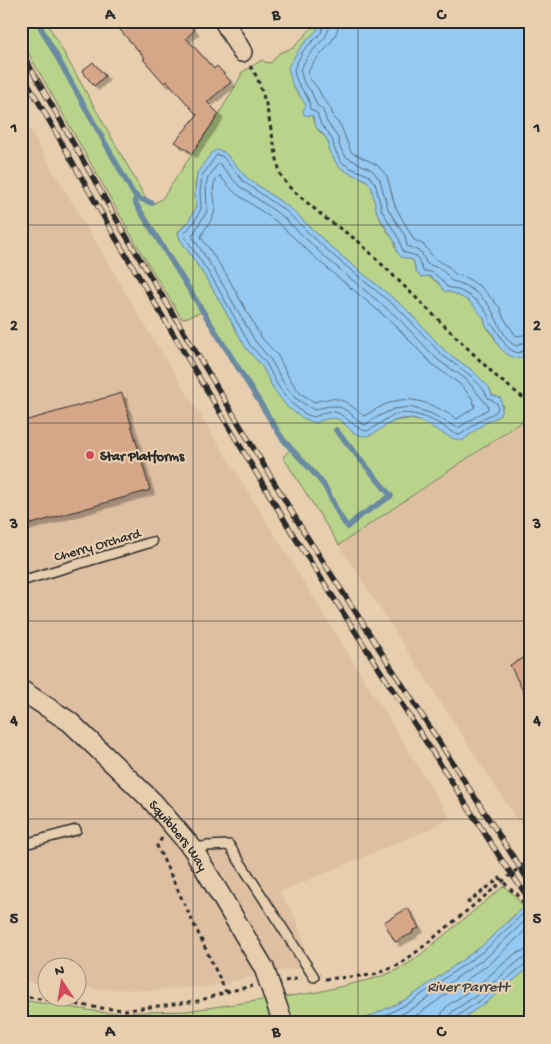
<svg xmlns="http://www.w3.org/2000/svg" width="551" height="1044" font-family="'Gochi Hand',sans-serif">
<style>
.built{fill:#debfa2}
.green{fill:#b9d38b;stroke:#727f5b;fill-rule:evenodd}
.water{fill:#95c9f2;stroke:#6b8aa2}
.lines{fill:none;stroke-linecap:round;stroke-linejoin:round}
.shore{stroke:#556a7b;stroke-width:1}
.stream{stroke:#6b8aa2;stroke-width:5.5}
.building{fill:#d6a689;stroke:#2b2b2b;filter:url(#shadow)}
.service-casing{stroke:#2b2b2b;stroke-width:12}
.minor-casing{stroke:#2b2b2b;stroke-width:22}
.path{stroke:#2b2b2b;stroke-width:3;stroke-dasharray:4 4;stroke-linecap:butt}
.service{stroke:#e7ceaf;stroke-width:9}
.minor{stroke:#e7ceaf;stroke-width:19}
.rail-casing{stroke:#2b2b2b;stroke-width:5.5}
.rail{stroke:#e7ceaf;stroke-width:4;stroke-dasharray:11;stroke-linecap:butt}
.minor-bridge-casing{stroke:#2b2b2b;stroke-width:22;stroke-linecap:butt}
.minor-bridge{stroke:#e7ceaf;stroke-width:19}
.grid{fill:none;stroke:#2b2b2b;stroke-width:1;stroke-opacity:0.55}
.poi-dot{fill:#d1495b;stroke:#e7ceaf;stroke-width:2}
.labels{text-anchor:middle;stroke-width:4.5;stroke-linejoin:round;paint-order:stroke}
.poi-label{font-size:14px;font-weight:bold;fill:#2b2b2b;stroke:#e7ceaf;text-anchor:start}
.street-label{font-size:14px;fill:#2b2b2b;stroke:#e7ceaf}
.water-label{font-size:15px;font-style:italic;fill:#3b4349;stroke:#e7ceaf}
.neatline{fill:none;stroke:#2b2b2b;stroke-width:2}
.grid-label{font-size:16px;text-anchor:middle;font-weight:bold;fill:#2b2b2b}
</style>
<defs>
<filter id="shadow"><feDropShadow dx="4.5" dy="4.5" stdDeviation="0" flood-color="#0004"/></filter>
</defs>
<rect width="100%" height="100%" fill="#e7ceaf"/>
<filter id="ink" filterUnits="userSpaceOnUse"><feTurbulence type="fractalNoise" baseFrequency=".02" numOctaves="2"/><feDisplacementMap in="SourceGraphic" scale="10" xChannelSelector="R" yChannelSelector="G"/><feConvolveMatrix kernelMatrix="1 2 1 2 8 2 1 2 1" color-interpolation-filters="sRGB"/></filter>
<g filter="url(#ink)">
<path class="built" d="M21 113 51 167 152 337 450 818 430 829 280 892 297 921 310 965 206 987 152 990 96 989 78 987V966H48L47 984 21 981Z
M530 416V840L339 545Z"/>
<path class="green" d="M21 21H46L145 197 154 203 162 199 219 114 241 76V73L262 60 265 62 271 63 279 53 293 48 318 21H321L317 30 300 48 295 90C305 101 311 113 316 126 318 132 325 135 328 141 330 148 329 152 334 159 343 174 364 174 371 186 375 193 374 204 377 212 381 223 388 232 395 242V247L408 258 413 260 416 271C429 276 437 280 444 291 460 293 474 303 483 316 485 320 485 324 487 327 491 334 496 339 499 347L528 353 530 350V416L339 545 283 457 291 448 282 438 202 312 182 319 138 247 21 40ZM212 152H224L247 178 290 208 333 249 405 308 445 351 473 371 489 387 492 395 503 405 499 416 485 423 462 440C453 439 448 435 440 431 414 414 395 416 371 435L352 431 339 419 328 417 315 423 273 388 262 366 246 348 210 284 180 239 178 232 190 219 196 207 195 183Z
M504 886 516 897 523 907 482 946 409 998 356 1023H21V1000L107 1013 186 1011 318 992 380 977 397 970 414 960Z
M530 967V1013L521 1023H456L488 1001Z"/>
<path class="water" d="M321 21H530V350L519 359 508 355 499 347 492 332 486 326 484 318 469 301 453 293 444 291 438 282 429 276 421 277 416 271 413 260 401 257 397 252 395 242 377 213 371 186 366 180 349 173 338 166 328 149 329 143 324 135 316 127 313 116 304 115 303 111 306 105 292 84 288 67 300 48 317 30Z
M217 150 224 152 247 178 290 208 333 249 405 308 445 351 473 371 489 387 492 395 501 398 502 410 499 416 485 423 462 441C440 437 424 415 400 419 389 421 374 436 366 436 341 436 350 407 315 423L303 418 287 407 273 388 262 366 246 348 210 284 180 239 178 233 190 219 196 207 195 193 197 173 212 152Z
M530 901V967L488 1001 456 1023H356L409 998 482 946Z"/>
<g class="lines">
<path class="shore" d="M325 21 321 33 303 51 294 69C295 88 311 94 310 109L317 113 321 125 328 132 333 141 334 148 341 162 351 168 368 175 375 183 382 211 399 239 403 252 417 256 423 271C434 271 440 277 447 287 463 290 480 300 488 315 489 317 489 320 490 323 492 326 493 325 495 328 503 339 504 349 518 353L530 348
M332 21 326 36 308 56 300 70 304 83 311 91 317 105 323 110 327 122 338 138 340 147 346 157 372 170 380 180 388 209 405 236 407 246 421 252 427 264C434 266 442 269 447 275 448 277 450 280 452 281 454 282 457 282 459 283 470 287 479 294 487 303 496 314 504 343 517 346L524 342H530
M339 21C338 44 316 54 308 72L310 79 317 87 324 100 330 107 334 118 341 126 351 152 377 165 387 176 395 206 414 240 424 245 433 257 449 267 455 274 467 278 482 288 500 308 503 317 516 336 530 334
M217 155 222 156 244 182 287 212 330 253 402 312 442 355 470 375 484 390 488 398 497 403 498 408 496 412 482 419 460 435C453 434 449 430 443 426 430 418 412 411 397 414 385 417 377 428 366 431 351 428 343 408 326 412 322 413 318 416 314 417L305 414 291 403 278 386 266 363 250 345 214 281 185 237 184 234 194 222 201 209 200 192 202 176Z
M220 164 239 186 282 216 326 258 397 317 438 360 466 379 488 406V409L458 428 430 413 410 407 394 409 377 417 365 425C359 423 357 419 352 415 339 403 329 405 314 410L295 398 283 382 271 360 255 341 219 278 192 236 207 211 206 184 208 178 217 165Z
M220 176 234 192 277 222 321 263 393 323 433 365 461 385 472 398 475 407 457 419C439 408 415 394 392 402 382 405 373 411 364 416 345 401 340 394 314 402L300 393 289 378 278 356 261 337 226 274 201 237C204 228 214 220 215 209 216 198 208 184 220 176Z
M370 1023 411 1002 485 950 530 907
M384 1023 415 1007 489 955 530 916
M401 1023 420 1013 493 961 530 926
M440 1023 442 1013 448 1005 477 986 516 953 530 949
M448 1023 449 1016 453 1011 482 992 521 959 530 957
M454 1023 456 1017 485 997 525 964 530 963"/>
<path class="stream" d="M37 21 133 193 140 199 152 203
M135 200 136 204 282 438C295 454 310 467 323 484 333 498 336 515 348 527L357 518 391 496 336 430"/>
</g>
<path class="building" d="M130 21H187L195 30 186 38 214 69 217 66 231 82 207 102 219 114 192 153 175 142 197 115 167 81 164 83 143 59 145 58 120 30Z
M93 62 105 76 94 86 82 71Z
M122 393 150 490 21 527V422Z
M530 655V705L510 665Z
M408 908 419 928 412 931 413 933 395 942 384 922Z"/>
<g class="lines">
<defs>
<path id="service" d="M21 581 152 542
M21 845 76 830
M193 849 207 846 229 845 314 977"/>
<g id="minor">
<path d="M224 21 242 52"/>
<path id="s1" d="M21 690 70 722 153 802 193 849 264 968"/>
</g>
</defs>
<use href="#service" class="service-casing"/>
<use href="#minor" class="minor-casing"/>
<path class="path" d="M250 66 257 77 266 104 280 174 288 186 325 218 358 241 498 378 530 403
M162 838 157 846 226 992
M467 903 500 878 510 889 517 894 530 912
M325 979 373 975 399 965 419 950 530 859
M285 981 301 978
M21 996 100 1008 127 1010 198 1001 226 992 252 986
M529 1023 530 1022"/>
<use href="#service" class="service"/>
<use href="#minor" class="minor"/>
<defs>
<path id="rail" d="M21 51 122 229 304 532 530 883
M21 71 114 235 294 536 503 862 530 900"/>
</defs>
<use href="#rail" class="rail-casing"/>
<use href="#rail" class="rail"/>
<defs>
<path id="minor-bridge" d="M264 968 283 1023"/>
</defs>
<use href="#minor-bridge" class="minor-bridge-casing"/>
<use href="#minor-bridge" class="minor-bridge"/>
</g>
</g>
<path class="grid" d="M193 21V1023M358 21V1023M21 225H530M21 423H530M21 621H530M21 819H530"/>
<circle class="poi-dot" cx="90" cy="455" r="5"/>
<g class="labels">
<g class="poi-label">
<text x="100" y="460">Star Platforms</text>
</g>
<g class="street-label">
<text transform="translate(97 544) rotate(-16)" y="5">Cherry Orchard</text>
<text dy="5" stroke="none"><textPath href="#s1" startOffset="216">Squibbers Way</textPath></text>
</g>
<g class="water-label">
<text x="468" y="991">River Parrett</text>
</g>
</g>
<rect width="551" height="1044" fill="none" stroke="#e7ceaf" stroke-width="55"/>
<g transform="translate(62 982) rotate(348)"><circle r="24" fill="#e7ceaf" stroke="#9c8d7a"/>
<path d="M0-4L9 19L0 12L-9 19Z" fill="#d1495b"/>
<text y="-8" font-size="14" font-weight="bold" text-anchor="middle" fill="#2b2b2b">N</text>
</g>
<rect x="28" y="28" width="496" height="988" class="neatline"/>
<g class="grid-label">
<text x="110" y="19">A</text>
<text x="276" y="19">B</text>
<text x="441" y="19">C</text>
<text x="14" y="132">1</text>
<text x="537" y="132">1</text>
<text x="14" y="330">2</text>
<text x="537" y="330">2</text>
<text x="14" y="528">3</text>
<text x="537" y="528">3</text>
<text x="14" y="725">4</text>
<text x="537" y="725">4</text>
<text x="14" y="923">5</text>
<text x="537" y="923">5</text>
<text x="110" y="1036">A</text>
<text x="276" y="1036">B</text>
<text x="441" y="1036">C</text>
</g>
</svg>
